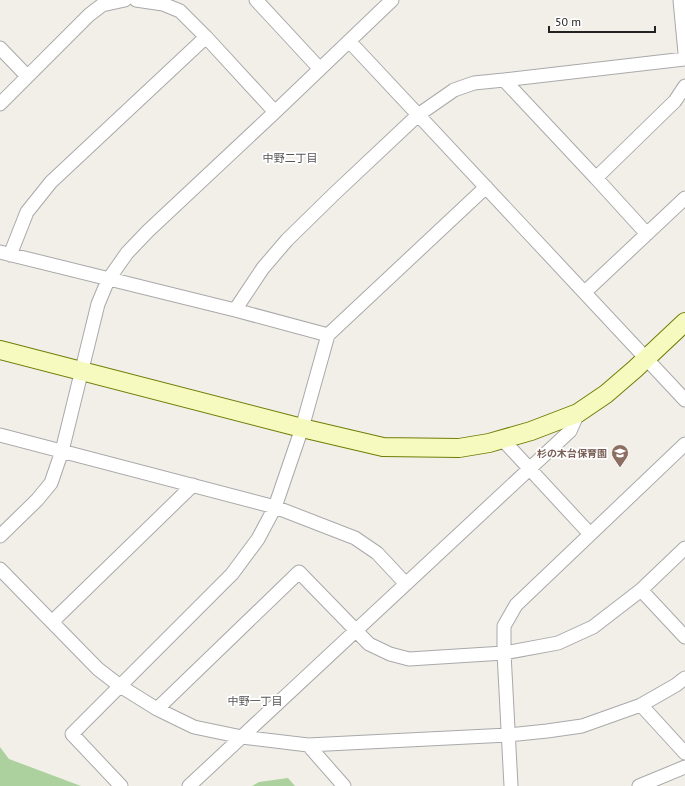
<svg xmlns="http://www.w3.org/2000/svg" width="685" height="786" font-family="'PT Sans','Noto Sans JP',sans-serif">
<style>
.forest{fill:#add19e}
.lines{fill:none;stroke-linecap:round;stroke-linejoin:round}
.street-casing{stroke:#a9a9a9;stroke-width:15}
.secondary-casing{stroke:#707d05;stroke-width:20}
.street{stroke:#fff;stroke-width:13}
.secondary{stroke:#f7fabf;stroke-width:18}
.labels{text-anchor:middle;stroke-width:3.5;stroke-linejoin:round;paint-order:stroke}
.education-label{font-size:10px;font-weight:bold;fill:#785e54;stroke:#fff;text-anchor:end}
.neighbourhood-label{font-size:11px;fill:#555;stroke:#fff}
</style>
<rect width="100%" height="100%" fill="#f2efe9"/>
<path class="forest" d="M0 747 9 759 81 786H0Z
M288 778 295 786H252L259 782Z"/>
<g class="lines">
<defs>
<path id="street" d="M136 0 163 4 180 11 206 37 275 112
M256 0 320 69
M680 0 685 53
M349 41 685 400
M0 48 27 76
M685 59 504 80 596 178 675 101 685 86
M0 104 89 15 102 5 125 0
M596 178 647 234
M0 252 235 310 328 335 302 428 275 507 258 539 232 574 72 734 121 786
M10 255 27 212 51 182 206 37
M585 292 685 198
M235 310 263 268 287 240 334 194 418 115 454 90 474 83 504 80
M328 335 486 187
M0 435 275 507 355 538 377 553 406 584
M502 439 590 534
M0 536 37 500 51 483 62 451 98 304 108 280 127 253 148 231 275 112 392 0
M0 569 98 669 120 686 157 709 194 727 242 737 308 745 508 735 547 731 582 726 641 705 676 685 685 678
M641 590 685 637
M52 622 193 485
M641 705 685 753
M157 709 299 572 369 644 390 654 409 659 504 653 558 643 593 627 641 590 685 548
M308 745 344 786
M189 786 570 431 578 413
M511 786 504 653V626L516 605 685 444
M639 786 685 767"/>
<path id="secondary" d="M0 350 302 428 383 447 459 448 489 443 531 431 578 413 606 394 635 369 685 322"/>
</defs>
<use href="#street" class="street-casing"/>
<use href="#secondary" class="secondary-casing"/>
<use href="#street" class="street"/>
<use href="#secondary" class="secondary"/>
</g>
<defs>
<symbol id="school-pin" viewBox="-11 -11 22 30"><path d="M0 17L-7.5 6A9.5 9.5 0 1 1 7.5 6Z" fill="#8d6e63" stroke="#fff"/><path d="M0-5L7-2L0 1L-7-2ZM-4 1L0 2.5L4 1V4Q0 6-4 4Z" fill="#fff"/></symbol>
</defs>
<g fill-rule="evenodd">
<use href="#school-pin" x="610" y="443" width="20" height="27"/>
</g>
<g class="labels">
<g class="education-label">
<text x="607" y="457">杉の木台保育園</text>
</g>
<g class="neighbourhood-label">
<text x="290" y="162">中野二丁目</text>
<text x="255" y="705">中野一丁目</text>
</g>
</g>
<path d="M549 26v6h106v-6" fill="none" stroke="#222222" stroke-width="2"/>
<text x="555" y="26" font-size="12" fill="#222222" stroke="#ffffff" stroke-width="3" paint-order="stroke">50 m</text>
</svg>
